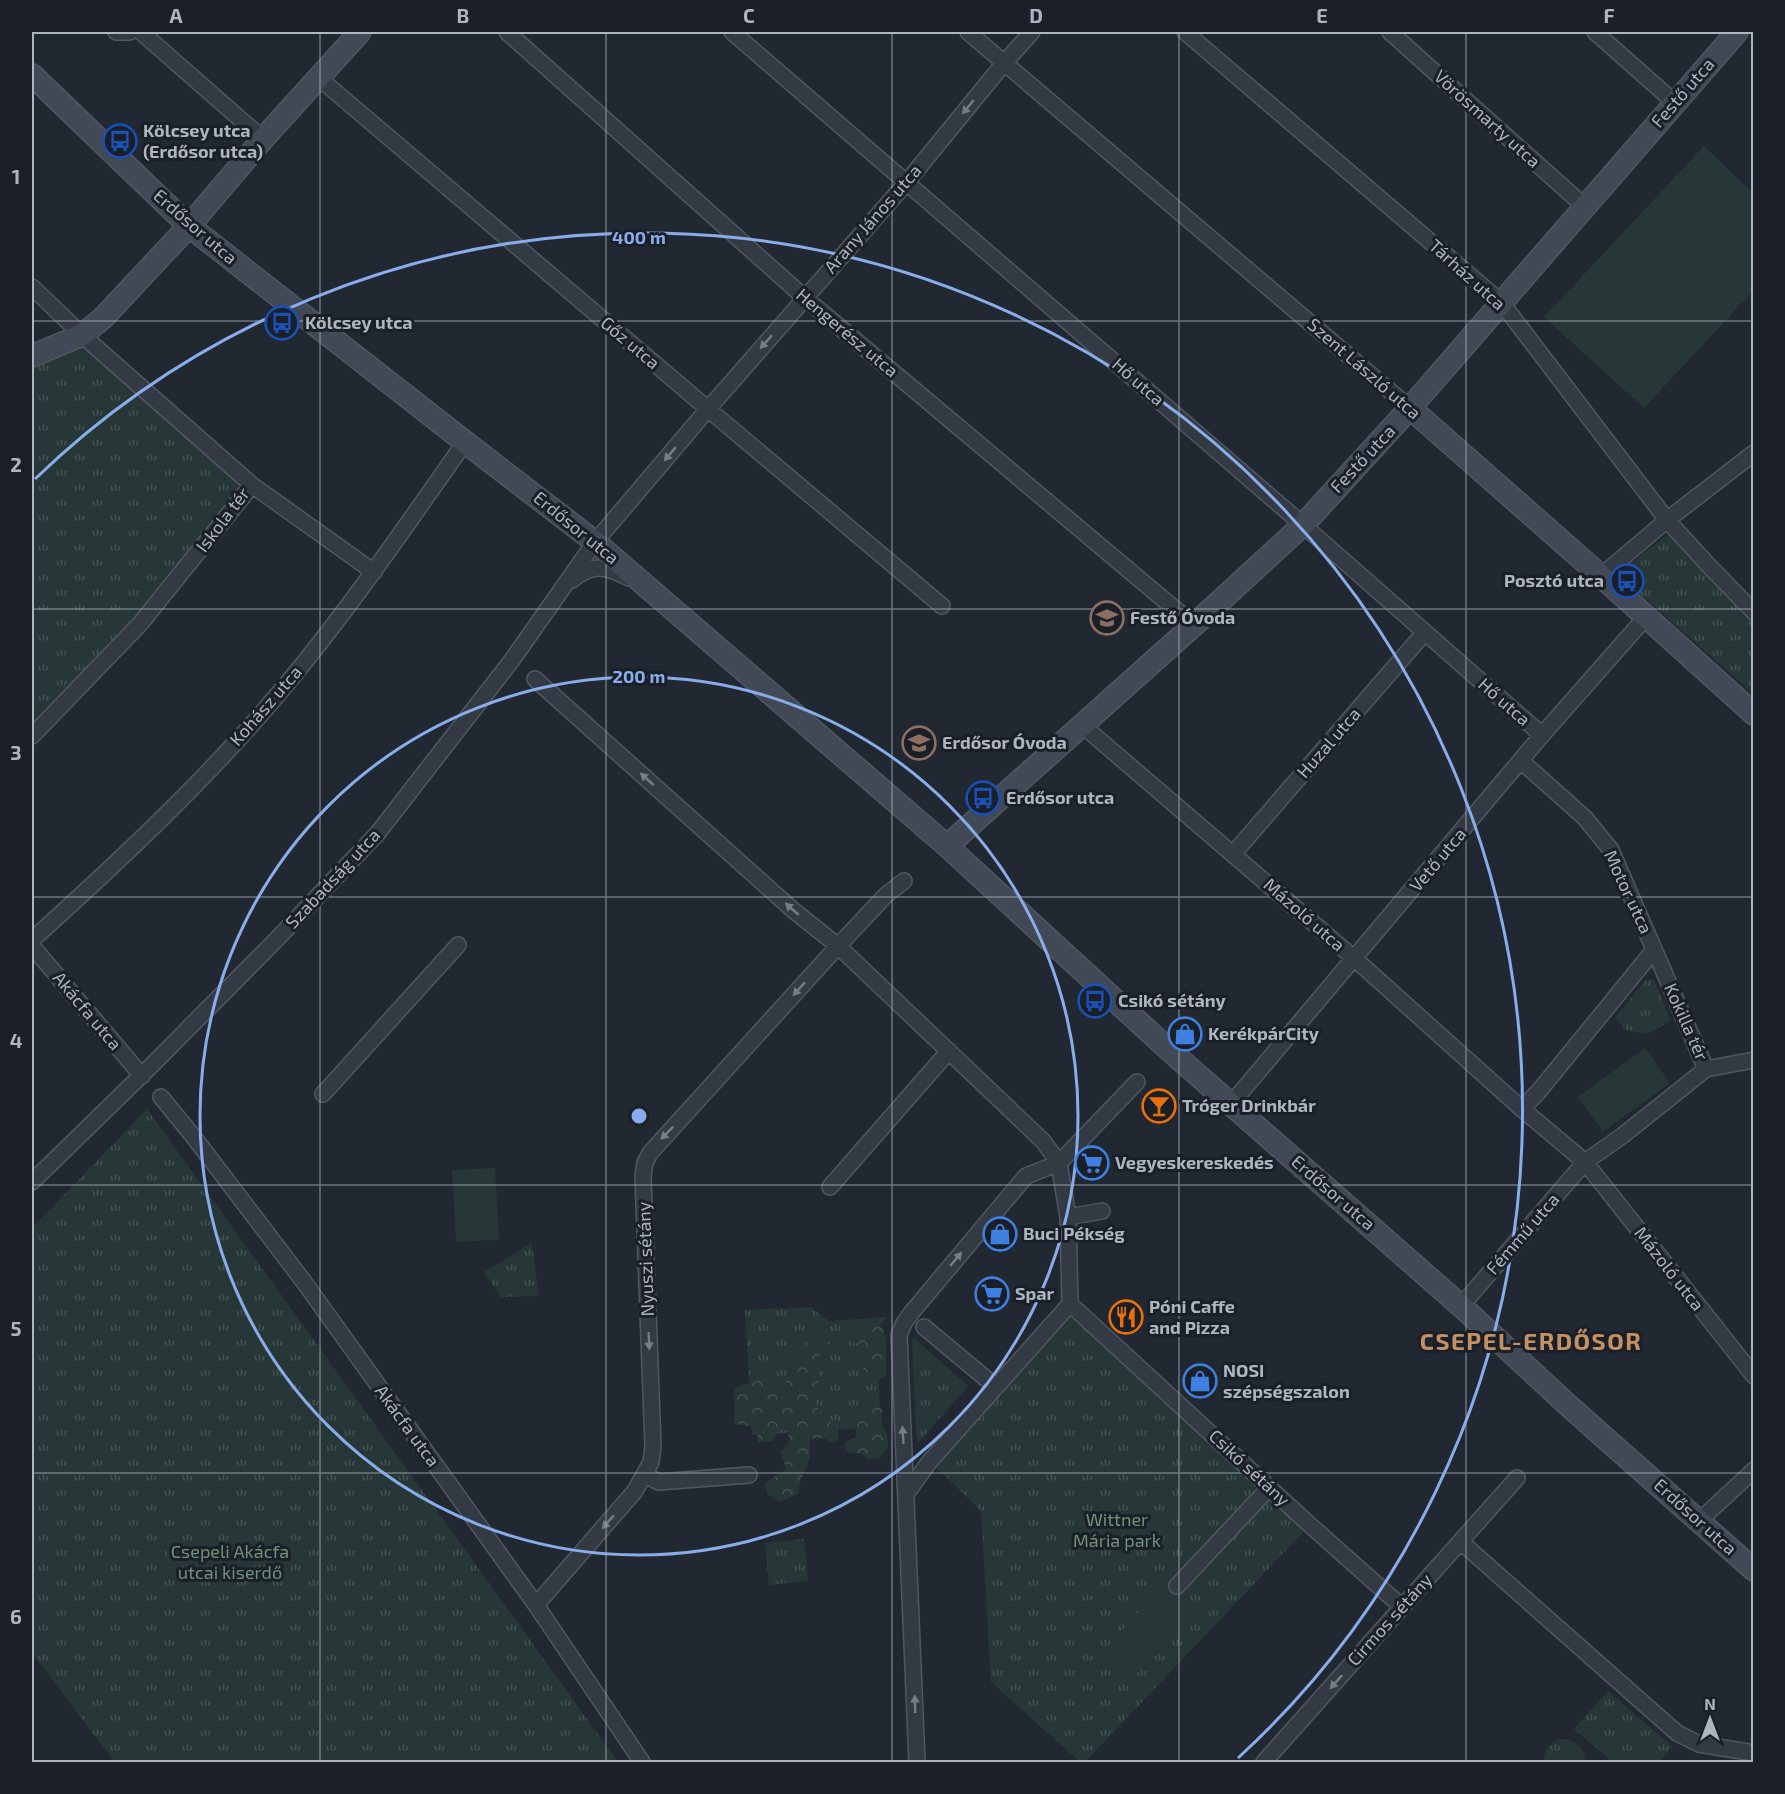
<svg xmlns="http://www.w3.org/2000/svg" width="1785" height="1794" font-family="'Exo 2',sans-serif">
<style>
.grass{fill:url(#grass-tufts)}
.forest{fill:url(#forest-crowns)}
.pitch{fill:#273737}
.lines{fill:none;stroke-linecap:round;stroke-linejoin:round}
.street-casing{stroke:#515761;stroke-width:18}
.secondary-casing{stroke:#515761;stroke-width:24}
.street{stroke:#343a43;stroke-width:15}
.secondary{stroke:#424956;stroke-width:21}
.oneway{fill:#777d88}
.grid{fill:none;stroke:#aeb4c0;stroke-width:1.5;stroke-opacity:0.55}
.ring{fill:none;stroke:#89acea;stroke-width:3}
.labels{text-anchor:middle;stroke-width:6;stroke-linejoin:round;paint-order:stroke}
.street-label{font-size:18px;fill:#aeb4c0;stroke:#1a1f28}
.poi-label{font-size:18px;font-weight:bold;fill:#aeb4c0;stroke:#1a1f28;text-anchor:start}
.park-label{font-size:18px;fill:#709379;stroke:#1a1f28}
.district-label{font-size:24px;font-weight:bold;letter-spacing:1.5px;fill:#c49165;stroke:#1a1f28}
.centre{fill:#89acea;stroke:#1a1f28;stroke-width:3}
.ring-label{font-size:18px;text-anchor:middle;font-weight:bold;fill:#89acea;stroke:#1a1f28;stroke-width:6;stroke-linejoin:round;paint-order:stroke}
.neatline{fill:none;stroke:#aeb4c0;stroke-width:2}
.grid-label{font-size:20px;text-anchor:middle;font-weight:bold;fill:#aeb4c0}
</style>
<defs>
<pattern id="grass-tufts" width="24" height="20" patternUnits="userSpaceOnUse" patternTransform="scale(1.5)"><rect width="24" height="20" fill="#273737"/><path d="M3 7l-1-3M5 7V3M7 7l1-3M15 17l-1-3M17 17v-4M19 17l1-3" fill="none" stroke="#445252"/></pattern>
<pattern id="forest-crowns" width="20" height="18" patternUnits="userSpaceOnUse" patternTransform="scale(1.5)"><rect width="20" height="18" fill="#273737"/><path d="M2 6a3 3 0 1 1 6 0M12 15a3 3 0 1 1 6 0" fill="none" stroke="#445252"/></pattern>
</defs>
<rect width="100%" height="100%" fill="#212832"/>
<path class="grass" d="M82 335 252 485 32 736V356Z
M1670 533 1753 618V693L1617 574Z
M1647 979 1654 980 1671 1021 1646 1034 1626 1030 1615 1018Z
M147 1109 618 1762H115L32 1653V1228Z
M532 1243 539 1296 501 1297 484 1272Z
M1070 1304 1310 1525 1085 1762H1080L991 1682 981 1511 930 1461Z
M811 1307 828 1321 888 1317 880 1325 878 1332 880 1427 752 1435 745 1310Z
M914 1338 968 1386 918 1443 916 1434 912 1340Z
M804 1539 808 1581 769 1585 765 1543Z
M1608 1691 1673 1747 1659 1762H1613L1574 1729Z
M1559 1739C1574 1738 1586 1747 1585 1762H1544C1544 1751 1548 1744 1559 1739Z"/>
<path class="forest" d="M875 1321 883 1329 886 1338V1376L864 1387 863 1345 852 1342V1328L857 1322Z
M817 1328 830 1342 828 1345 820 1347C820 1367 817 1386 816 1407L822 1412 823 1419 838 1426V1441L833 1443 824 1438 810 1439V1458L800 1482 798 1494 779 1502 767 1494 765 1483 786 1469 781 1452 789 1441 787 1421 782 1425 773 1441 758 1442 757 1427 734 1424 735 1388 762 1377 773 1384 786 1387V1373L795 1365V1352C808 1344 808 1334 817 1328Z
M866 1404H875L882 1409V1426L887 1434 888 1447 880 1458 867 1459 862 1454 849 1453 844 1445 846 1441 856 1438V1421L865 1417Z"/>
<path class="pitch" d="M1704 146 1753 193V291L1644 408 1544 317Z
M1645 1048 1670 1083 1603 1132 1578 1097Z
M495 1168 499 1240 456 1242 452 1170Z
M1160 1588 1190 1615 1128 1683 1098 1657Z"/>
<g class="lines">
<defs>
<path id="street" d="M116 32H130
M141 32 263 139
M507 32 805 298 1194 625
M732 32 1303 525 1542 735
M968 32 1410 408
M1185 32 1501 302 1667 520 1710 567 1754 612
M1390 32 1584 206
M1595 32 1674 102
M319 78 708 409 942 606
M32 287 82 335 252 485 374 572
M1601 576 1667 520 1754 453
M572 580C593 563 605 566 629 578
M535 679 793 910 838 946 1043 1141 1059 1163 1068 1217 1070 1304 930 1461 906 1494
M1082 725 1355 959 1522 1109 1585 1162 1754 1376
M32 736 140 624 252 485
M1521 761 1585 818 1611 850 1706 1069
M1233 854 1425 632
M32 940C126 855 219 768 299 669 358 596 411 519 465 442
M32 946 142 1076
M323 1094 458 945
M161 1097 193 1136 304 1282 536 1605 642 1762
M1231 1104 1542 735 1646 617
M1522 1109 1539 1091 1654 950
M32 1182 154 1063 274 942 377 834 512 660 595 542 708 409 906 183 1005 62 1032 32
M830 1187 949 1051
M1068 1217 1102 1211
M1070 1304 1310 1525 1402 1607
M1461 1306 1585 1162 1622 1136 1706 1069 1754 1060
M924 1327 996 1387
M644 1475 659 1482 749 1475
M1699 1521 1754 1470
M1461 1542 1677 1733 1699 1744 1754 1753
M1177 1586 1270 1487
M536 1605 635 1491 651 1462 653 1446 643 1177 645 1163 650 1153 838 946 886 895 904 881
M917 1762 899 1335 904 1323 912 1312 1026 1176 1059 1163 1137 1082
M1264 1762 1517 1478"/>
<path id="secondary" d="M32 75 189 226 465 442 595 542 947 846 1168 1049 1461 1306 1570 1407 1754 1570
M32 356 82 335 103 318 189 226 263 139 360 32
M1410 408 1601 576 1754 714
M947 846 1194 625 1303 525 1410 408 1737 32"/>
</defs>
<use href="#street" class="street-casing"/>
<use href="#secondary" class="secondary-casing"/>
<use href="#street" class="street"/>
<use href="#secondary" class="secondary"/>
</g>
<defs><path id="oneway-solid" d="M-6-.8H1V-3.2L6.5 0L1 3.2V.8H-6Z" transform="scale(1.5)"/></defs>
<g class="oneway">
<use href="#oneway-solid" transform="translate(968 107) rotate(129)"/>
<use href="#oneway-solid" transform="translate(766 342) rotate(131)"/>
<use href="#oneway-solid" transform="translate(670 454) rotate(130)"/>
<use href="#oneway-solid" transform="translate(647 779) rotate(-138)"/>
<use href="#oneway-solid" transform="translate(792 909) rotate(-139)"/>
<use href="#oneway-solid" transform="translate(799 989) rotate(132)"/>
<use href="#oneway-solid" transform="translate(667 1133) rotate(134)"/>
<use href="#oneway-solid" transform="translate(956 1259) rotate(-50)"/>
<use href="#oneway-solid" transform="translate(649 1341) rotate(88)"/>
<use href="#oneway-solid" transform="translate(903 1435) rotate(-93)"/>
<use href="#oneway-solid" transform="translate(608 1522) rotate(131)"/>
<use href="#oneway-solid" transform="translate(1336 1682) rotate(132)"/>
<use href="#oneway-solid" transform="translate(915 1704) rotate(-92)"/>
</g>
<path class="grid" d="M320 32V1762M606 32V1762M892 32V1762M1179 32V1762M1466 32V1762M32 321H1754M32 609H1754M32 897H1754M32 1185H1754M32 1473H1754"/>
<g class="ring">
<circle cx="639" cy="1116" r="439"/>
<path d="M35 479A878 878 0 1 1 1238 1758"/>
</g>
<defs>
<symbol id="bus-ring" viewBox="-11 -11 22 22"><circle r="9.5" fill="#1a1f28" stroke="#1a4fb4" stroke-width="1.5"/><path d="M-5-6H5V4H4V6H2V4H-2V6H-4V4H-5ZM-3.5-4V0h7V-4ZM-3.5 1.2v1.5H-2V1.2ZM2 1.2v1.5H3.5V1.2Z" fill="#1a4fb4"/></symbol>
<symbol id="school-ring" viewBox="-11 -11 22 22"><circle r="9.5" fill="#1a1f28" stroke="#8d6e63" stroke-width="1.5"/><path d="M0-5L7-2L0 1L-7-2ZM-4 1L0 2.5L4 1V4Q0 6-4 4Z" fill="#8d6e63"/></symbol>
<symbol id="shop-ring" viewBox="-11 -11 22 22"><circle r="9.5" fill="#1a1f28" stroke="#3f7fe0" stroke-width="1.5"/><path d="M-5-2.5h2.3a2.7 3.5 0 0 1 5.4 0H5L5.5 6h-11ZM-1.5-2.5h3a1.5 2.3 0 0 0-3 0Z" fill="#3f7fe0"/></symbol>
<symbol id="bar-ring" viewBox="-11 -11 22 22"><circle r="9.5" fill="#1a1f28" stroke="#e8710a" stroke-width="1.5"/><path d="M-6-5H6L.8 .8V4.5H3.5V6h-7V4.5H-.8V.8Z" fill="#e8710a"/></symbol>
<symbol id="supermarket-ring" viewBox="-11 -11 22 22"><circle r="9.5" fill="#1a1f28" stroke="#3f7fe0" stroke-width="1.5"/><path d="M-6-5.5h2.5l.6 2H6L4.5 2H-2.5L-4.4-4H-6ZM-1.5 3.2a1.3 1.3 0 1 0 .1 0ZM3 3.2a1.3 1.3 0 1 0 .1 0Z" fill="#3f7fe0"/></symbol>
<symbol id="restaurant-ring" viewBox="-11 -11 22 22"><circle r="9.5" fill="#1a1f28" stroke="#e8710a" stroke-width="1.5"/><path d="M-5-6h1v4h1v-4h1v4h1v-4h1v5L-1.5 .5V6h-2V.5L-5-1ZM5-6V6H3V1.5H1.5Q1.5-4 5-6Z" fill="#e8710a"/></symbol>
</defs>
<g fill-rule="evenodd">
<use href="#bus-ring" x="101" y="122" width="38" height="38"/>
<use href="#bus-ring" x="263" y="304" width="38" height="38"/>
<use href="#bus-ring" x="1608" y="562" width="38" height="38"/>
<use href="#school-ring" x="1088" y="599" width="38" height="38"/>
<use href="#school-ring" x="900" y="724" width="38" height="38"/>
<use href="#bus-ring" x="964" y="779" width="38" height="38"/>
<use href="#bus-ring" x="1076" y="982" width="38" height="38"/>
<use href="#shop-ring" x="1166" y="1015" width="38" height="38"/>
<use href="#bar-ring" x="1140" y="1087" width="38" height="38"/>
<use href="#supermarket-ring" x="1073" y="1144" width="38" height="38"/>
<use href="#shop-ring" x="981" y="1215" width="38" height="38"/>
<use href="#supermarket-ring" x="973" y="1275" width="38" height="38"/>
<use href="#restaurant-ring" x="1107" y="1298" width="38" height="38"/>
<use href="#shop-ring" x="1181" y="1362" width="38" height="38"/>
</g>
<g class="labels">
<g class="street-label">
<text transform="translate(1683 93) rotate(-49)" y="6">Festő utca</text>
<text transform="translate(1487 119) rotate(42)" y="6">Vörösmarty utca</text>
<text transform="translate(873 219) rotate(-49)" y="6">Arany János utca</text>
<text transform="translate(195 227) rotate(41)" y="6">Erdősor utca</text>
<text transform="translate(1467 275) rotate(42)" y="6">Tárház utca</text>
<text transform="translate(847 333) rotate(40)" y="6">Hengerész utca</text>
<text transform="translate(630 343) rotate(40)" y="6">Gőz utca</text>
<text transform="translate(1364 369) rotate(41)" y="6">Szent László utca</text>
<text transform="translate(1138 382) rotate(41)" y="6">Hő utca</text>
<text transform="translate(1363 459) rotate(-47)" y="6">Festő utca</text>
<text transform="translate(223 520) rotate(-53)" y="6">Iskola tér</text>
<text transform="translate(576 528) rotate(39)" y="6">Erdősor utca</text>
<text transform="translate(1504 702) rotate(41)" y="6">Hő utca</text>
<text transform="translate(266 706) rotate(-49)" y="6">Kohász utca</text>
<text transform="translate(1329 743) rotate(-49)" y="6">Huzal utca</text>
<text transform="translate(1438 860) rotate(-50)" y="6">Vető utca</text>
<text transform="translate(333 879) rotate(-47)" y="6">Szabadság utca</text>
<text transform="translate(1628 892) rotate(65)" y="6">Motor utca</text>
<text transform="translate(1304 915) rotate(41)" y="6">Mázoló utca</text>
<text transform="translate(87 1011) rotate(50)" y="6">Akácfa utca</text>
<text transform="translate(1686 1022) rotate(66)" y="6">Kokilla tér</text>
<text transform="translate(1333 1193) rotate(41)" y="6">Erdősor utca</text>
<text transform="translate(1523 1234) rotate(-49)" y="6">Fémmű utca</text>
<text transform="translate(646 1259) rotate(-92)" y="6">Nyuszi sétány</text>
<text transform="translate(1669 1269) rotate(52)" y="6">Mázoló utca</text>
<text transform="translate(407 1426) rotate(54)" y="6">Akácfa utca</text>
<text transform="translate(1249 1468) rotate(43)" y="6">Csikó sétány</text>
<text transform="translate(1695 1517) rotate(42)" y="6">Erdősor utca</text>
<text transform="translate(1390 1620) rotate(-48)" y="6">Cirmos sétány</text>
</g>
<g class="poi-label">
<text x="143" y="137">Kölcsey utca<tspan x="143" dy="21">(Erdősor utca)</tspan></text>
<text x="305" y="329">Kölcsey utca</text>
<text x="1604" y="587" text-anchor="end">Posztó utca</text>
<text x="1130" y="624">Festő Óvoda</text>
<text x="942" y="749">Erdősor Óvoda</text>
<text x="1006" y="804">Erdősor utca</text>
<text x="1118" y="1007">Csikó sétány</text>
<text x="1208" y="1040">KerékpárCity</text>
<text x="1182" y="1112">Tróger Drinkbár</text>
<text x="1115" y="1169">Vegyeskereskedés</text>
<text x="1023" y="1240">Buci Pékség</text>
<text x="1015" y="1300">Spar</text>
<text x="1149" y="1313">Póni Caffe<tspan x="1149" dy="21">and Pizza</tspan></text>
<text x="1223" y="1377">NOSI<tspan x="1223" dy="21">szépségszalon</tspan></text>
</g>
<g class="park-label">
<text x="1117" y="1526">Wittner<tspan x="1117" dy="21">Mária park</tspan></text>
<text x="230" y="1558">Csepeli Akácfa<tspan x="230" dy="21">utcai kiserdő</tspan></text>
</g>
<g class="district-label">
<text x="1531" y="1350">CSEPEL-ERDŐSOR</text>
</g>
</g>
<circle cx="639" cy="1116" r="9" class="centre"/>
<g class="ring-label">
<text x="639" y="244">400 m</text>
<text x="639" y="683">200 m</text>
</g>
<rect width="1785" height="1794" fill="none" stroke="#1a1f28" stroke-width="66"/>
<g transform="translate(1710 1719)" stroke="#1a1f28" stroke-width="4.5" paint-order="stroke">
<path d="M0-4.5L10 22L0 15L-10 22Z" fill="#aeb4c0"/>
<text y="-9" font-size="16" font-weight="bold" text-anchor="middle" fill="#aeb4c0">N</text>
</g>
<rect x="33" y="33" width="1719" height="1728" class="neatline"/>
<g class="grid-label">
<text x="176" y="23">A</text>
<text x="463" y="23">B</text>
<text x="749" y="23">C</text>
<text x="1036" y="23">D</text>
<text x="1322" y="23">E</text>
<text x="1609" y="23">F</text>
<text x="16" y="184">1</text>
<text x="16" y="472">2</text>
<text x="16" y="760">3</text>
<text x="16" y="1048">4</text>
<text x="16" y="1336">5</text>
<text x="16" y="1624">6</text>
</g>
</svg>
